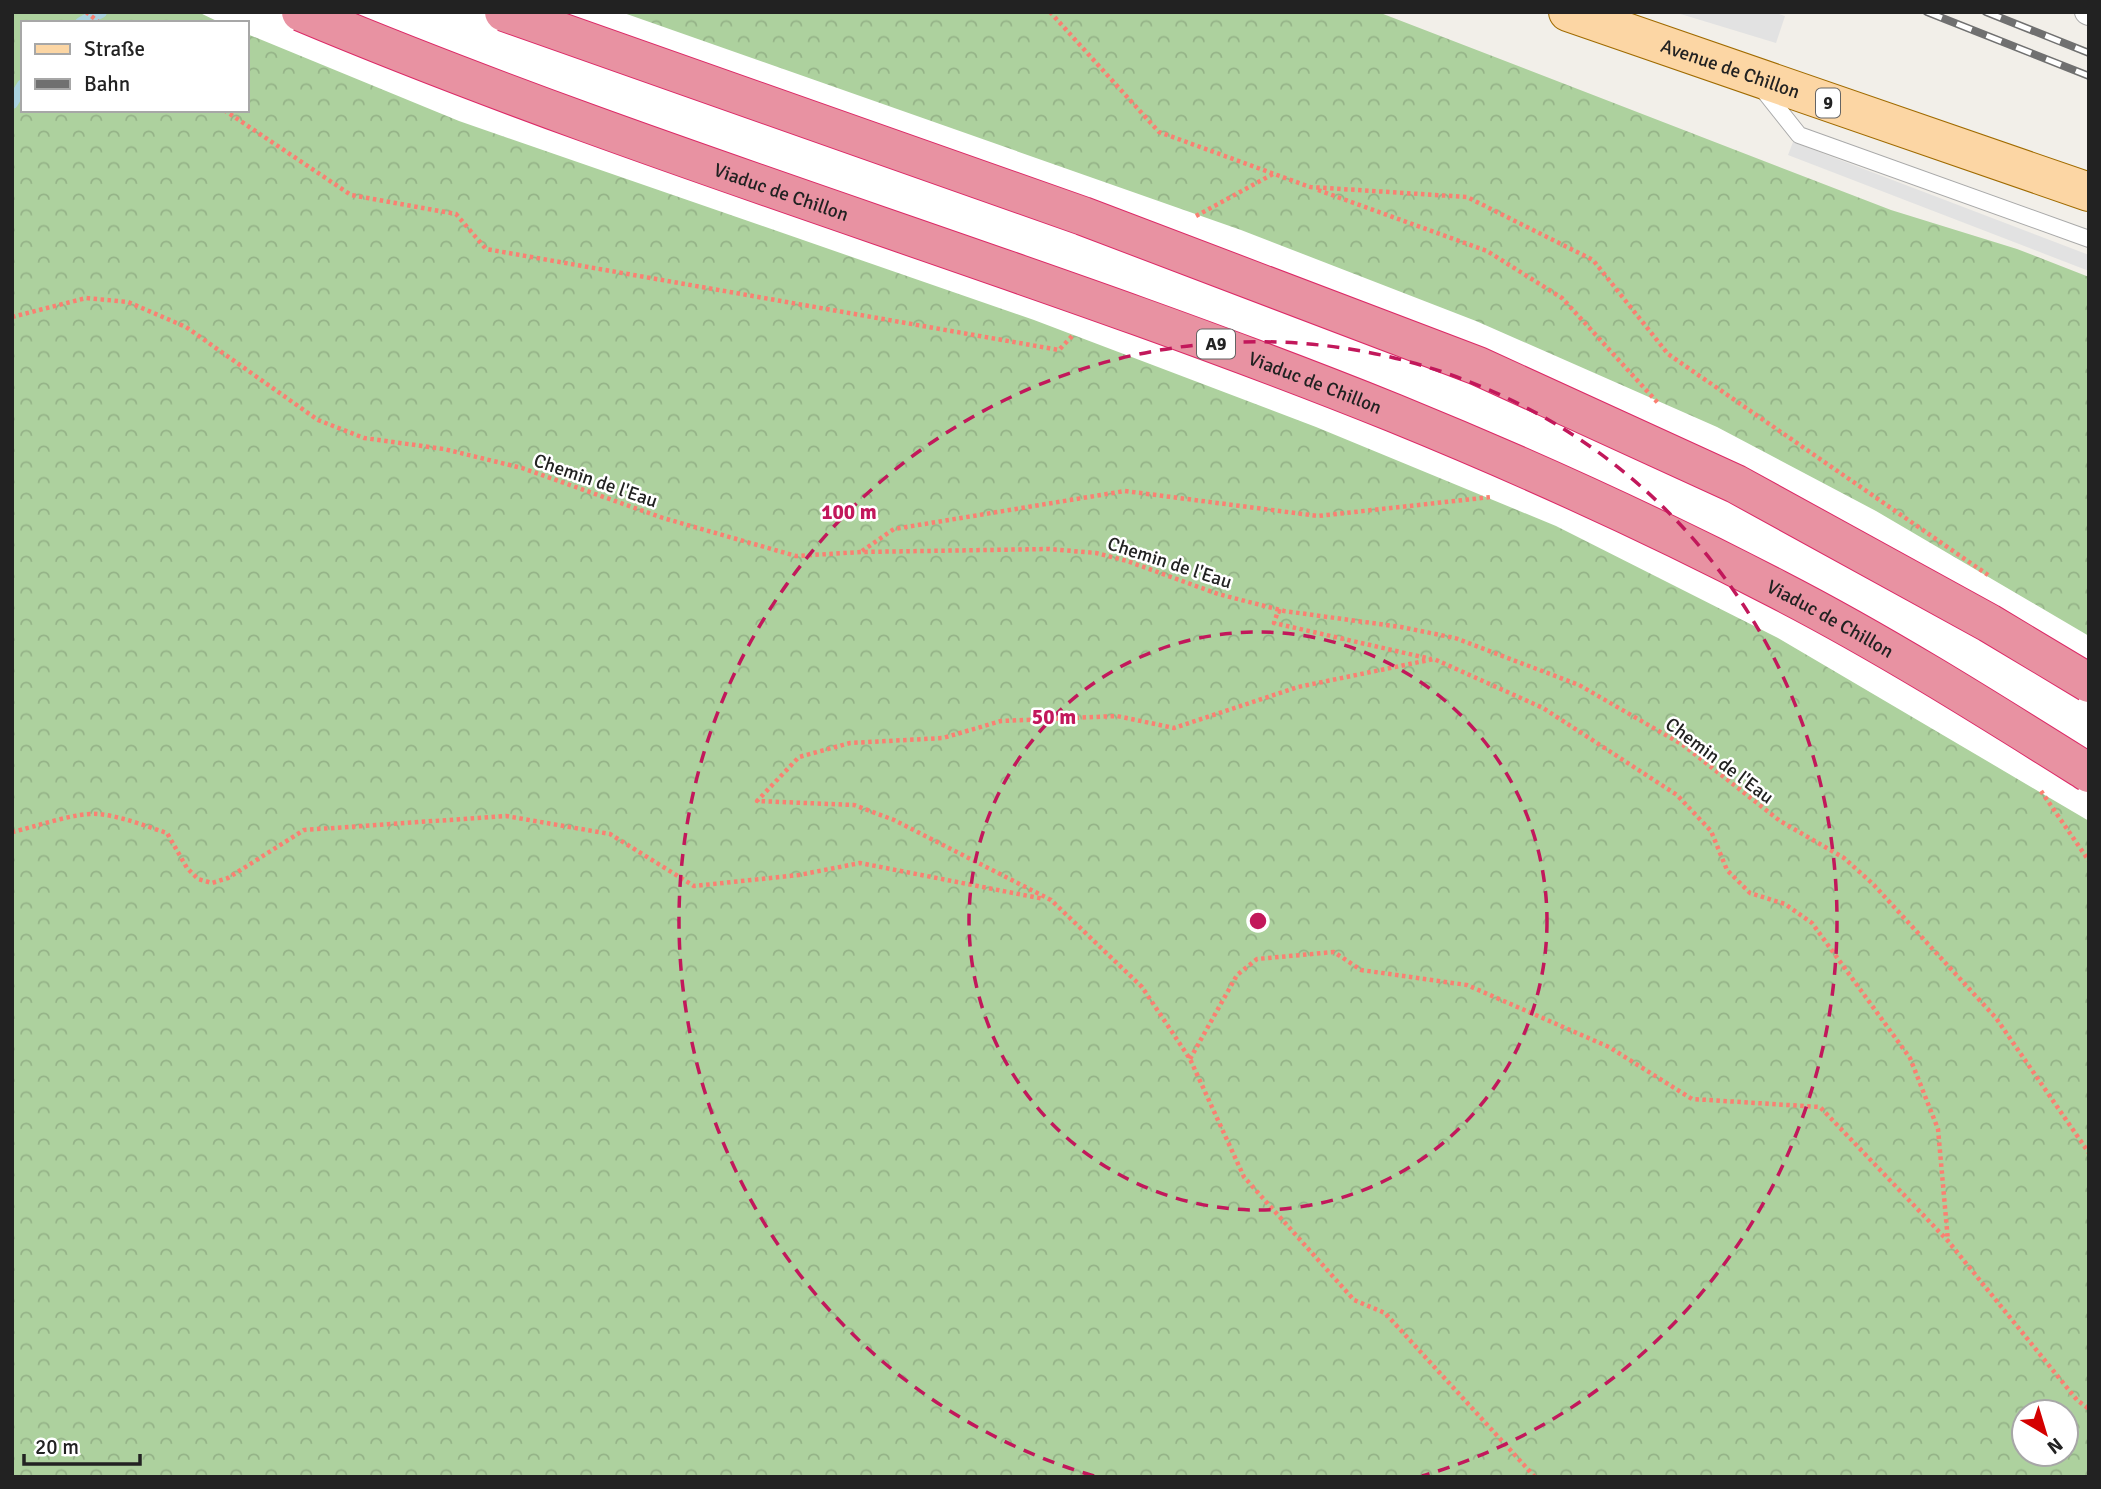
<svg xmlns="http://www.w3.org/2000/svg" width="2101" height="1489" font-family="Signika,sans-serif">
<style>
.forest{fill:url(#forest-crowns);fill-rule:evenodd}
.parking{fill:#e2e2e2}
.pier{fill:#fff}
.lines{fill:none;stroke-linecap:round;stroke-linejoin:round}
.stream{stroke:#aad3df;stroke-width:12}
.service-casing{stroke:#a9a9a9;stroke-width:18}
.pedestrian-casing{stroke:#a9a9a9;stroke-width:26}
.primary-casing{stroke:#a06b00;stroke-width:40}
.path{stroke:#fa8072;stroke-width:4.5;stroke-dasharray:3.5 3.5;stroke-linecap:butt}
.service{stroke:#fff;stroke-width:16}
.pedestrian{stroke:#fff;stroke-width:24}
.primary{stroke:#fcd6a4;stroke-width:38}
.rail-casing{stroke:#707070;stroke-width:8}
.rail{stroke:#fff;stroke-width:5;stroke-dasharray:16;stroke-linecap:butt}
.motorway-bridge-casing{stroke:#dc2a67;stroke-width:40;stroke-linecap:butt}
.motorway-bridge{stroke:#e892a2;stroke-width:38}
.ring{fill:none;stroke:#c2185b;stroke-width:3.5;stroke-dasharray:12 9}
.labels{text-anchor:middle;stroke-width:5;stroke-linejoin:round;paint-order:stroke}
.shield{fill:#fff;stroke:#646464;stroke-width:2}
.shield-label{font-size:18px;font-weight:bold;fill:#222}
.street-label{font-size:19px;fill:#222;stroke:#fff}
.centre{fill:#c2185b;stroke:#fff;stroke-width:3.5}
.ring-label{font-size:21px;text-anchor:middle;font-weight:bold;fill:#c2185b;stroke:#fff;stroke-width:5;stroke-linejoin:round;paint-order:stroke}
</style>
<defs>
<pattern id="forest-crowns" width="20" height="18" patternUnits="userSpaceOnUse" patternTransform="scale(1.75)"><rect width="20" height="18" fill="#add19e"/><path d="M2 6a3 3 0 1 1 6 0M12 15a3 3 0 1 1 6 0" fill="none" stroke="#95b388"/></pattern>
</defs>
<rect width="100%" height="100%" fill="#f2efe9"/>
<path class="forest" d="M12 12H1378L1891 210 2017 249 2089 277V1477H12ZM23 23H247V110H23ZM2024 1412H2066V1454H2024Z"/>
<path class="parking" d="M1674 12H1773L1785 16 1776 43Z
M1793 142 2089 255V271L1788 155Z"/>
<path class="pier" d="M198 12H621L1241 230 1476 321 1717 427 1876 511 2089 636V821L1778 638 1556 526 1316 427 1034 320 459 121 247 34V23H221Z"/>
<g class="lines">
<path class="stream" d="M81 23 101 12
M12 103 23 85"/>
<defs>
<path id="service" d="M1760 86 1799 135 2089 239"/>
<path id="pedestrian" d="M2087 12 2089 13"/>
<g id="primary">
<path id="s1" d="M1568 12 2089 192"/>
</g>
</defs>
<use href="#service" class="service-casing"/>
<use href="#pedestrian" class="pedestrian-casing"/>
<use href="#primary" class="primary-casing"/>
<path class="path" d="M86 12 100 23
M1050 12 1159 132 1310 187 1467 197 1593 260 1668 354 1988 575
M224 110 351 195 456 214 486 249 1059 350 1074 334
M1318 190 1487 251 1562 298 1658 403
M1196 216 1273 174
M12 317 86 298 128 302 186 327 318 420 364 438 444 449 522 468 663 518 796 556 861 552 1049 549 1096 553 1127 561 1218 594 1284 611 1401 627 1455 638 1579 685 1683 745 1780 821 1844 858 1873 884 1996 1018 2089 1153
M862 551 894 529 1125 491 1318 516 1491 497
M1281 612 1278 611 1274 623 1431 659
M2041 791 2089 861
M12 832C35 827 76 812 98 814 121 816 145 826 167 833L187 868 198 879 212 883 228 878 304 830 506 816 610 834 694 886 799 875 860 863 1044 899
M1190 1059 1237 975 1257 959 1334 952 1361 970 1467 985 1609 1047 1692 1099 1820 1107 1948 1241 2077 1400 2089 1409
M1535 1477 1385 1313 1354 1300 1244 1177 1190 1059 1142 987 1051 900 894 820 854 805 757 801 799 757 850 743 943 738 1001 721 1117 716 1174 728 1298 687 1434 659 1543 708 1677 795 1711 831 1727 870 1750 893 1785 904 1812 923 1910 1058 1938 1129 1948 1241"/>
<use href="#service" class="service"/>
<use href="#pedestrian" class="pedestrian"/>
<use href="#primary" class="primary"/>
<defs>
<path id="rail" d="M1927 12 2089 76
M1986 12 2089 53"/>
</defs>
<use href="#rail" class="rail-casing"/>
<use href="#rail" class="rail"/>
<defs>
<g id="motorway-bridge">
<path id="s2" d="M301 12C659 162 1034 268 1394 413 1524 466 1652 524 1777 589 1884 644 1987 709 2089 773"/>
<path d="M504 12 1083 216 1478 366 1736 484 1989 623 2089 683"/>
</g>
</defs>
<use href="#motorway-bridge" class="motorway-bridge-casing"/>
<use href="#motorway-bridge" class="motorway-bridge"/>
</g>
<g class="ring">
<circle cx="1258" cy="921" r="289"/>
<path d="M1094 1476A579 579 0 1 1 1422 1476"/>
</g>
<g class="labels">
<g class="shield">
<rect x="1816" y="88.5" width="24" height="29" rx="5"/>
<rect x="1197" y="329.5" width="38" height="29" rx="5"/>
</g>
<g class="shield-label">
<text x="1828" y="109">9</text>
<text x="1216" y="350">A9</text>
</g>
<g class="street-label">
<text dy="7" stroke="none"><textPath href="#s1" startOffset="172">Avenue de Chillon</textPath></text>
<text dy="7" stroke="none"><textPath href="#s2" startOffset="513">Viaduc de Chillon</textPath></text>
<text dy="7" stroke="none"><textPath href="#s2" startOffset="1080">Viaduc de Chillon</textPath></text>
<text transform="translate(596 480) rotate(19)" y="7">Chemin de l'Eau</text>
<text transform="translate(1170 562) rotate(18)" y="7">Chemin de l'Eau</text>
<text dy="7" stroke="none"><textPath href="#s2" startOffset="1647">Viaduc de Chillon</textPath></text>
<text transform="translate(1720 760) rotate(37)" y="7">Chemin de l'Eau</text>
</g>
</g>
<circle cx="1258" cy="921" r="10" class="centre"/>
<g class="ring-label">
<text x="849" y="519">100 m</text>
<text x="1054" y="724">50 m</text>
</g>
<rect width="2101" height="1489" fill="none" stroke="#222222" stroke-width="28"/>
<rect x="21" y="21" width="228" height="91" fill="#ffffff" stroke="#a7a7a7" stroke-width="2"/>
<rect x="35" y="44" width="35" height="10" fill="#fcd6a4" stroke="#a7a7a7" stroke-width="2"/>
<text x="84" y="56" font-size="21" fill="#222222">Straße</text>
<rect x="35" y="79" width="35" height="10" fill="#707070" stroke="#a7a7a7" stroke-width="2"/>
<text x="84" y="91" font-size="21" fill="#222222">Bahn</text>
<g transform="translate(2045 1433) rotate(142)"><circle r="33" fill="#ffffff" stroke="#a7a7a7" stroke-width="2"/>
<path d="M0-5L12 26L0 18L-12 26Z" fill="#d40000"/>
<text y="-10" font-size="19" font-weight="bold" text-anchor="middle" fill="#222222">N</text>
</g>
<path d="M24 1454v10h116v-10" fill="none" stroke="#222222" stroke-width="3.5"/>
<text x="35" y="1454" font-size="21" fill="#222222" stroke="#ffffff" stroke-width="5" paint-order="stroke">20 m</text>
</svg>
